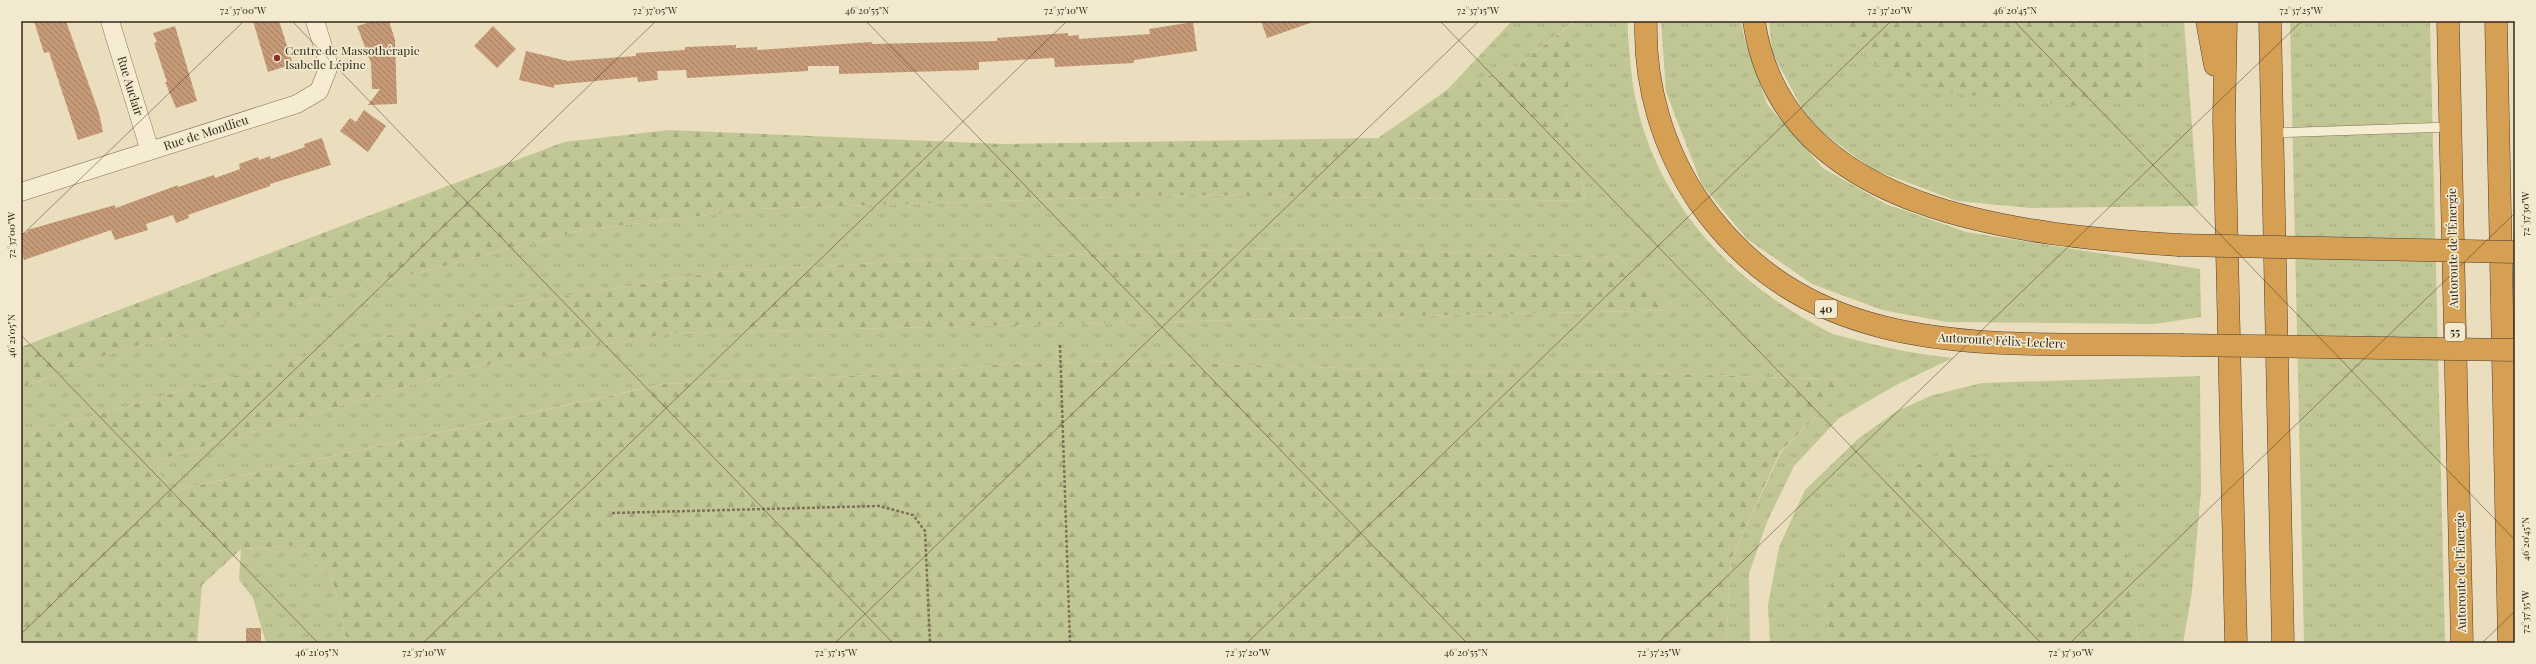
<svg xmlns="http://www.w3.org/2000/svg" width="2536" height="664" font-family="'Playfair Display',serif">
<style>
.grass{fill:url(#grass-tufts)}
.forest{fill:url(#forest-firs)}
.building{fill:url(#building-back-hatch)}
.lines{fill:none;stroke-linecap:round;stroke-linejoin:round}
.lane-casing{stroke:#817059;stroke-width:10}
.street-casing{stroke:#817059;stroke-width:19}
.highway-casing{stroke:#4f3e2d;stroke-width:23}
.path{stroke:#817059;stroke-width:2.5;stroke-dasharray:3 2;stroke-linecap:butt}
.lane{stroke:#f6ecd1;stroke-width:9}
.street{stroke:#f6ecd1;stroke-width:18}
.highway{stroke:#d6a054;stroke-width:22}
.highway-bridge-casing{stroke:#4f3e2d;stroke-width:23;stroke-linecap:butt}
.highway-bridge{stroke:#d6a054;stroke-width:22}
.ticks{fill:none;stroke:#32271c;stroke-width:1;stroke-opacity:0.45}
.poi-dot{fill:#8c2f2d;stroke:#f2e9ce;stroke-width:1.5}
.labels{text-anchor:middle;stroke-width:3.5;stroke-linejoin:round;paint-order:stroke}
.shield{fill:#f2e9ce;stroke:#6c6151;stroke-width:1}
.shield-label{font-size:11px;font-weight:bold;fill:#32271c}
.poi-label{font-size:12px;fill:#32271c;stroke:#f2e9ce;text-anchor:start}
.street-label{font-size:12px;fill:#32271c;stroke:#f2e9ce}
.neatline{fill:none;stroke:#32271c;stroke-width:1.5}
.ticks-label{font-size:10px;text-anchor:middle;fill:#32271c}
</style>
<defs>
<pattern id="grass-tufts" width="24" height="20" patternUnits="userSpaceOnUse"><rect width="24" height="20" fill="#c0c794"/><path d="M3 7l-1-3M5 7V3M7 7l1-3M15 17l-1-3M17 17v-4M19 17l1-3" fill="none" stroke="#a5ab7f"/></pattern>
<pattern id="forest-firs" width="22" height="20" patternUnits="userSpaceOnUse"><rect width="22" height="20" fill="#c0c794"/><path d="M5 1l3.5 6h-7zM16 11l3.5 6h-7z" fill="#a5ab7f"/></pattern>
<pattern id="building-back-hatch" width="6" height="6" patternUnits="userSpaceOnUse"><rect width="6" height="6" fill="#c69a77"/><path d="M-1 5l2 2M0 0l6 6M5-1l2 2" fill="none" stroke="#a17e61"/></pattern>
</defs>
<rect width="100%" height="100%" fill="#eadebf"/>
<path class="grass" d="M1512 21H1628C1627 37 1630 53 1631 69 1643 188 1723 278 1827 331 1835 336 1846 337 1856 340 1890 349 1917 354 1953 358L1898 384 1839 418 1794 466 1767 522 1749 574 1750 643H1726L1731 559 1781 452 1851 380 1647 373 1438 371 1119 361 1008 364 873 375 663 384 167 492 155 461 465 369 673 333 1678 310 1618 257 1277 248 947 259 719 272 516 304 313 354 21 436V388L117 351 582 230 758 209 1180 195 1586 201 1565 112 1575 21 1516 67 1447 90Z
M1661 21H1741L1744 37 1767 104 1823 168 1886 204 1966 232 2200 269 2201 317 2154 324 1947 322 1882 310 1812 284 1747 239 1702 185 1666 92Z
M1769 21H1844L1871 62 2145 94 2146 21H2184L2198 206 2031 208 1957 201 1872 169 1810 123 1772 52Z
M2290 21H2430L2445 643H2304Z
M2200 376 2201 490 2192 592 2183 643H2138L2116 474 1824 603 1831 643H1770L1768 605 1779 547 1805 490 1859 438 1897 411 1933 395 1982 383Z
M300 545 333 582 347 643H266L253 598 239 580 241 549Z"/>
<path class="forest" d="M1576 21 1565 112 1586 201 1180 195 758 209 582 230 117 351 21 388V347L564 142 669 130 1005 144 1378 138 1447 90 1516 67Z
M1844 21H2146L2145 94 2078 106 1951 93 1871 62Z
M1277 248 1618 257 1678 310 673 333 465 369 155 461 167 492 664 384 873 375 1008 364 1119 361 1438 371 1647 373 1852 380 1780 452 1731 559 1726 643H347L333 582 300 545 241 549 202 585 197 643H21V436L313 354 516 304 719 272 947 259Z
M1945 451 2117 474 2138 643H1831L1824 603 1864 504 1900 474Z"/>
<path class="building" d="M34 21H66L99 113 103 132 78 140 49 52 44 53Z
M253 21H279L293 64 268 72Z
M374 21H389L395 40 397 104 368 105 380 89H372L371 63 357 26Z
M1261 21H1310V23L1267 38Z
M1193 22 1197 51 1134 60V63L1055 67 1054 58 979 62V70L839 74V66H808V71L687 78 686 70 657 71 658 80 638 82 637 77 554 85V88L519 80 526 51 568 61 636 56V53L685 50V47L736 45V48L757 47V50L871 42 872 44 997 41V38L1068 33V36L1079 35V39L1150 34 1149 29Z
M175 26 197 101 176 108 165 82H167L154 43 157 42 153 33Z
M493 26 516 49 497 68 474 46Z
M364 110 386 126 368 152 340 131 350 118 356 122Z
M322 138 331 165 270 184V186L188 215 189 218 176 223 173 215 146 224 148 230 115 240 111 230 24 260 21 250V234L28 232 27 230 115 205 116 208 178 185V187L214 175 215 178 240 169 239 164 258 157 259 160 270 156 271 159 305 147 304 144Z
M246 628H261V643H246Z"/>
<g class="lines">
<defs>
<path id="lane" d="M2273 133 2450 127"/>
<path id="street" d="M110 21 150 151
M21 192 297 104 319 91 329 66 315 21"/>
<path id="highway" d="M1646 21C1644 85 1663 149 1699 202 1815 368 2004 341 2181 345
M1754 21C1782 215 2024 235 2178 245
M2207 21 2215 65
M2226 21 2224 120 2236 643
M2270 21 2283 643
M2448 21 2462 643
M2496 21 2509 643"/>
</defs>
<use href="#lane" class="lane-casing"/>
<use href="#street" class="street-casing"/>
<use href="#highway" class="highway-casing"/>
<path class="path" d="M1060 345 1070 643
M612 513 879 506 913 515 925 531 930 643"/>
<use href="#lane" class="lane"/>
<use href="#street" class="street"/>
<use href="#highway" class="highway"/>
<defs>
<path id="highway-bridge" d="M2178 245 2515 252
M2181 345 2515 350"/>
</defs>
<use href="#highway-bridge" class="highway-bridge-casing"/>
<use href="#highway-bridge" class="highway-bridge"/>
</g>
<path class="ticks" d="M292 21 893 643M866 21 1467 643M1440 21 2041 643M2014 21 2515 540M21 236 244 21M21 335 318 643M21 634 656 21M423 643 1067 21M835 643 1479 21M1247 643 1891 21M1658 643 2302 21M2070 643 2515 213M2482 643 2515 611"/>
<circle class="poi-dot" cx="277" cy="58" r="4"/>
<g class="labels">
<g class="shield">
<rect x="1815" y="300" width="22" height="18" rx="3"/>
<rect x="2445" y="323" width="20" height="18" rx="3"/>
</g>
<g class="shield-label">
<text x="1826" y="313">40</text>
<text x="2455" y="336">55</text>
</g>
<g class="poi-label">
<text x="285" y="55">Centre de Massothérapie<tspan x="285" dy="14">Isabelle Lépine</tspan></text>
</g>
<g class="street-label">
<text transform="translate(130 86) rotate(73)" y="4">Rue Auclair</text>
<text transform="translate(206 133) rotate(-18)" y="4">Rue de Montlieu</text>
<text transform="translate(2453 248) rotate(-91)" y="4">Autoroute de l'Énergie</text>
<text transform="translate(2002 341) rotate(3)" y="4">Autoroute Félix-Leclerc</text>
<text transform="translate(2461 572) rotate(-91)" y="4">Autoroute de l'Énergie</text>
</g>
</g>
<rect width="2536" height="664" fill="none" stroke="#f2e9ce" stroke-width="44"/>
<rect x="22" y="22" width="2492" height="620" class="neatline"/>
<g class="ticks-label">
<text x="243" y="14">72°37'00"W</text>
<text x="655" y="14">72°37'05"W</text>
<text x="867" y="14">46°20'55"N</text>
<text x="1066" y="14">72°37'10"W</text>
<text x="1478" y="14">72°37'15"W</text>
<text x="1890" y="14">72°37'20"W</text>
<text x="2015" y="14">46°20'45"N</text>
<text x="2301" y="14">72°37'25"W</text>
<text transform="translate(2525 214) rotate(-90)" y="4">72°37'30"W</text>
<text transform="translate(11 235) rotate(-90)" y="4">72°37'00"W</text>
<text transform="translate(11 336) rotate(-90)" y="4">46°21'05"N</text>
<text transform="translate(2525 539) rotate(-90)" y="4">46°20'45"N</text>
<text transform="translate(2525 612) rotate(-90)" y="4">72°37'35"W</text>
<text x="317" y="656">46°21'05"N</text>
<text x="424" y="656">72°37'10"W</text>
<text x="836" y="656">72°37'15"W</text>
<text x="1248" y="656">72°37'20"W</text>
<text x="1466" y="656">46°20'55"N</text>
<text x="1659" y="656">72°37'25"W</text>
<text x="2071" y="656">72°37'30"W</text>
</g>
</svg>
